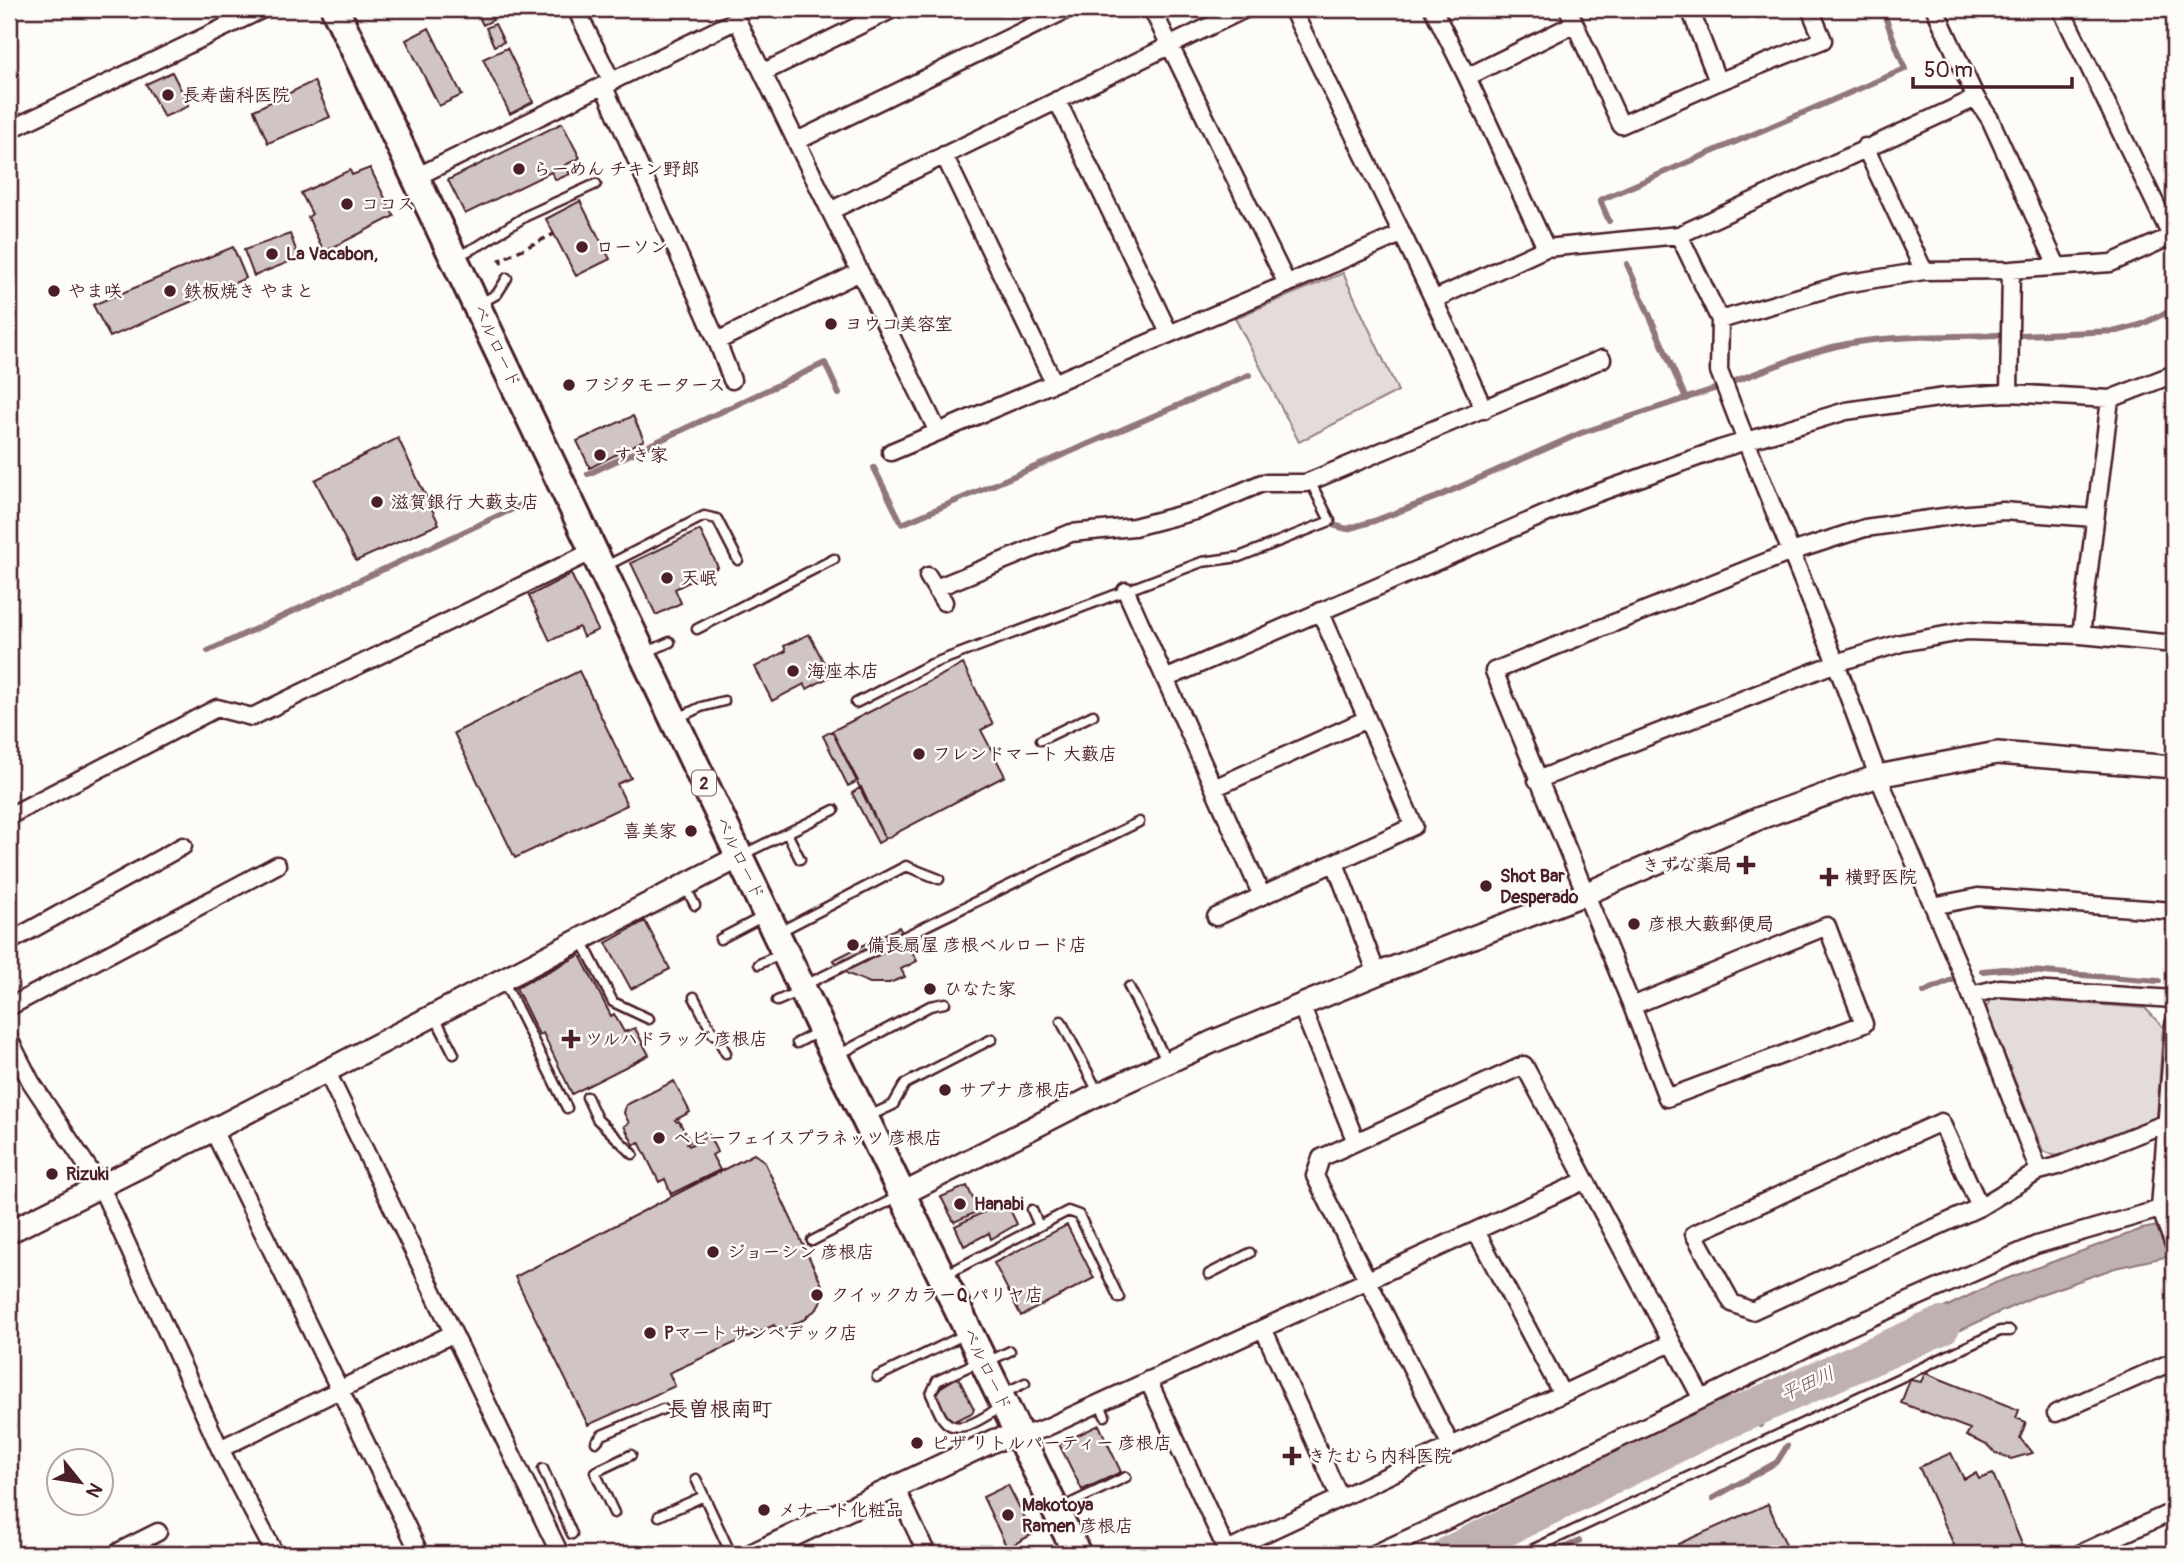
<svg xmlns="http://www.w3.org/2000/svg" width="2183" height="1563" font-family="Pangolin,'Klee One',sans-serif">
<style>
.green{fill:#e3dcda;stroke:#967e82;stroke-width:2}
.water{fill:#c0b1b1;stroke:#91777b;stroke-width:2}
.lines{fill:none;stroke-linecap:round;stroke-linejoin:round}
.stream{stroke:#91777b;stroke-width:6}
.river{stroke:#c0b1b1;stroke-width:38}
.building{fill:#d0c5c4;stroke:#4a1f2b;stroke-width:2}
.service-casing{stroke:#4a1f2b;stroke-width:13}
.minor-casing{stroke:#4a1f2b;stroke-width:21}
.tertiary-casing{stroke:#4a1f2b;stroke-width:26}
.primary-casing{stroke:#4a1f2b;stroke-width:32}
.path{stroke:#4a1f2b;stroke-width:3.5;stroke-dasharray:7 5;stroke-linecap:butt}
.service{stroke:#fdfcf7;stroke-width:8}
.minor{stroke:#fdfcf7;stroke-width:16}
.tertiary{stroke:#fdfcf7;stroke-width:21}
.primary{stroke:#fdfcf7;stroke-width:26}
.poi-dot{fill:#4a1f2b;stroke:#fdfcf7;stroke-width:2.5}
.labels{text-anchor:middle;stroke-width:5;stroke-linejoin:round;paint-order:stroke}
.shield{fill:#fdfcf7;stroke:#806168;stroke-width:2}
.shield-label{font-size:16px;font-weight:bold;fill:#4a1f2b}
.poi-label{font-size:18px;font-weight:bold;fill:#4a1f2b;stroke:#fdfcf7;text-anchor:start}
.street-label{font-size:18px;fill:#4a1f2b;stroke:#fdfcf7}
.water-label{font-size:19px;font-style:italic;fill:#73525a;stroke:#fdfcf7}
.quarter-label{font-size:21px;font-weight:bold;fill:#4a1f2b;stroke:#fdfcf7}
</style>
<rect width="100%" height="100%" fill="#fdfcf7"/>
<filter id="ink" filterUnits="userSpaceOnUse"><feTurbulence type="fractalNoise" baseFrequency=".0143" numOctaves="2"/><feDisplacementMap in="SourceGraphic" scale="14" xChannelSelector="R" yChannelSelector="G"/><feConvolveMatrix kernelMatrix="1 2 1 2 8 2 1 2 1" color-interpolation-filters="sRGB"/></filter>
<g filter="url(#ink)">
<path class="green" d="M1343 273 1398 391 1299 442 1235 318Z
M1991 997 2145 1008 2163 1027 2157 1117 2056 1156 2043 1151 1986 1009Z"/>
<path class="water" d="M2174 1223V1255L2115 1268 2033 1297 1919 1349 1872 1343 1995 1283 2142 1229Z"/>
<g class="lines">
<path class="stream" d="M1609 221 1600 200 1905 69 1882 9
M1627 264 1686 399
M2021 335 2117 331 2140 325 2174 309
M1735 381C1774 367 1816 348 1858 342 1904 335 1952 337 1999 335
M874 468 902 524 1249 375
M588 474 825 363 839 394
M1333 525 1347 529 1374 521 1437 497 1581 433 1714 389
M208 651 534 499
M1982 971 2004 969 2159 981
M1924 992 1952 980
M1752 1409 1760 1425
M1713 1498 1777 1462 1787 1446
M1551 1554 1579 1541"/>
<path class="river" d="M1451 1554 1708 1428 1941 1326"/>
</g>
<path class="building" d="M475 9H488L493 20 483 25Z
M495 24 504 42 494 46 486 28Z
M429 28 462 95 439 106 406 40Z
M507 48 533 102 510 114 483 59Z
M172 72 189 106 164 117 146 84Z
M314 81 330 117 268 143 254 110Z
M562 123 580 158 565 165 570 174 556 180 551 172 465 214 448 180Z
M370 168 394 216 324 252 308 217 312 214 301 193 350 170 352 175Z
M580 201 610 259 576 276 546 219Z
M290 234 299 258 254 276 244 250Z
M233 247 246 278 110 337 93 305Z
M633 416 644 440 590 468 577 441Z
M398 438 439 524 356 561 315 480Z
M700 530 718 567 675 589 681 603 656 615 631 563Z
M571 574 598 630 583 637 579 627 550 641 529 596Z
M809 634 831 676 807 689 804 684 772 701 755 667 786 651 784 646Z
M963 664 993 724 981 730 1005 776 885 839 832 731Z
M579 671 631 778 617 784 627 805 515 858 454 733Z
M832 731 858 781 848 786 823 736Z
M861 787 885 839 878 843 852 793Z
M645 921 670 969 631 989 606 943Z
M899 927 917 961 901 969 905 977 889 983H870L848 974 833 960Z
M580 955 611 1016 614 1014 624 1032 635 1028 649 1055 572 1094 543 1033 539 1035 516 988Z
M674 1081 690 1112 675 1120 677 1122 679 1121 690 1142 687 1143 689 1146 709 1135 717 1152 712 1155 720 1170 671 1194 665 1179 659 1182 639 1142 634 1145 624 1126 629 1123 624 1113 626 1105Z
M754 1154 764 1161 822 1285 823 1296 817 1309 807 1316V1318L778 1332 774 1325 669 1373 675 1386 588 1425 515 1277Z
M967 1186 979 1211 954 1222 941 1197Z
M1006 1201 1017 1224 991 1239 989 1233 964 1246 955 1226Z
M1067 1225 1094 1278 1021 1316 994 1263Z
M1925 1373 2019 1410 2016 1418 2026 1422 2020 1438 2032 1453 2011 1459 1995 1453 1987 1445 1966 1436 1970 1429 1901 1403 1910 1380 1921 1382Z
M956 1378 959 1379 974 1409 972 1413 952 1422 947 1420 936 1394 938 1389Z
M1099 1425 1121 1472 1082 1490 1059 1444Z
M1951 1453 1964 1479 1976 1473 1979 1479 1993 1474 2026 1554H1958L1919 1467Z
M1008 1485 1033 1534 1007 1548 983 1497Z
M1768 1504 1790 1554H1683L1678 1544Z"/>
<g class="lines">
<defs>
<path id="service" d="M456 257 480 245 526 216 596 184
M479 304 497 294 507 278
M604 567 704 516 717 519 738 560
M697 629 834 559
M647 652 670 642
M856 703 929 665 1202 562 1239 557 1330 521 1310 481
M678 718 701 707 724 701
M1041 740 1093 715
M787 833 800 859
M742 855 834 810
M686 888 695 905
M779 932 906 866 939 879
M720 939 764 916
M582 941 613 1002 649 1019
M759 964 782 953
M504 982 567 1108
M805 985 1139 822
M1129 987 1167 1062
M694 997 713 1034
M777 1001 800 991
M435 1017 454 1054
M1061 1021 1099 1094
M715 1033 726 1053
M797 1043 820 1031
M838 1055 930 1006 945 1003
M587 1097 597 1119 633 1154
M867 1117 893 1105 905 1084 992 1039
M1032 1210 1039 1226
M812 1241 899 1196
M1209 1274 1250 1253
M945 1275 1068 1211 1079 1215 1119 1298
M978 1362 937 1381 931 1394C935 1402 938 1412 943 1419 958 1439 987 1415 1002 1406
M987 1362 1010 1351
M877 1377 966 1334
M1002 1394 1025 1383
M1099 1402 1105 1416
M596 1442 602 1435 663 1409
M543 1469 572 1534
M696 1479 731 1554
M1059 1509 1126 1477
M614 1513 595 1472 631 1455
M659 1516 704 1496
M1523 1554 2000 1331H2010"/>
<path id="minor" d="M576 9 612 82
M1152 9 1287 284
M1292 9C1357 142 1424 274 1484 410
M1433 9 1467 77 1546 248
M1568 9 1621 125 1718 82 1823 40 1810 9
M1690 9 1718 82
M1935 9 1976 98 1990 119 2057 266
M2061 9 2174 242
M764 72 893 9
M1467 77 1574 24
M604 87 717 341 860 272
M1057 100 1169 333
M9 130 263 9
M797 141 1068 9
M1865 147 1924 271
M944 155 1054 383
M416 177 737 20 938 432
M832 210 1245 9
M1679 235 1720 320 1719 371 1746 441 1836 663 1878 776 1971 995 2039 1171 2058 1166 2174 1120
M1435 299 1546 248 1679 235 1976 98
M1720 320 1844 284 1924 271 2011 270 2111 263 2174 235
M717 341 732 380
M2009 393 2011 270
M891 452 1287 284 1401 234
M928 576 944 602
M936 588 1071 533 1134 527 1199 510 1262 483H1306L1602 359
M1126 591 1262 896
M2081 635 2110 399
M1165 679 1578 500 1720 449 1846 411 1945 397 2009 393 2110 399 2174 374
M1537 780 1836 663 1901 643 1967 631 2081 635 2174 644
M1214 788 1367 719
M9 816 217 708 252 717 593 551
M1335 863 1377 974
M1933 906 1978 897 2174 911
M1216 917 1414 826 1320 611
M9 942 183 846
M1971 995 2000 988 2174 999
M1301 1005 1356 1142
M1632 1006 1827 926 1864 1024 1667 1098 1632 1006 1494 671 1791 552 1865 528 1958 515 2003 511 2094 518
M9 1007 277 865
M2174 1024 2160 1208 2174 1245
M9 1039 31 1082 101 1187 220 1449 275 1554
M326 1070 560 1554
M213 1130 420 1554
M1980 1207 1941 1122 1694 1234 1732 1303 1752 1311 1980 1207 2039 1171
M1476 1231 1562 1394
M1263 1328 1340 1498
M1148 1380 1227 1551 1671 1343
M1702 1399 1843 1330 2036 1245 2174 1205
M2056 1413 2174 1361
M1020 1436 1043 1429 1584 1181
M220 1449 452 1334
M895 1486 927 1554
M120 1551 158 1532
M1374 1554 1516 1489 1702 1399 1524 1065 1321 1158 1315 1176 1451 1446
M2079 1554 2174 1511"/>
<path id="tertiary" d="M901 1195 1099 1094 1212 1042 1377 974 1585 894 1760 818 1878 776 1997 753 2174 767
M9 1232 213 1130 739 857
M754 1554 995 1440 1020 1436"/>
<path id="primary" d="M335 9 822 1030 1077 1554"/>
</defs>
<use href="#service" class="service-casing"/>
<use href="#minor" class="minor-casing"/>
<use href="#tertiary" class="tertiary-casing"/>
<use href="#primary" class="primary-casing"/>
<path class="path" d="M502 264 500 260 554 234"/>
<use href="#service" class="service"/>
<use href="#minor" class="minor"/>
<use href="#tertiary" class="tertiary"/>
<use href="#primary" class="primary"/>
</g>
</g>
<g class="poi-dot">
<circle cx="168" cy="95" r="7"/>
<circle cx="519" cy="169" r="7"/>
<circle cx="347" cy="204" r="7"/>
<circle cx="582" cy="247" r="7"/>
<circle cx="272" cy="254" r="7"/>
<circle cx="54" cy="291" r="7"/>
<circle cx="170" cy="291" r="7"/>
<circle cx="831" cy="324" r="7"/>
<circle cx="569" cy="385" r="7"/>
<circle cx="600" cy="455" r="7"/>
<circle cx="377" cy="502" r="7"/>
<circle cx="667" cy="578" r="7"/>
<circle cx="793" cy="671" r="7"/>
<circle cx="919" cy="754" r="7"/>
<circle cx="691" cy="831" r="7"/>
<path d="M1742.5 854.5h7v7h7v7h-7v7h-7v-7h-7v-7h7z"/>
<path d="M1825.5 866.5h7v7h7v7h-7v7h-7v-7h-7v-7h7z"/>
<circle cx="1486" cy="886" r="7"/>
<circle cx="1634" cy="924" r="7"/>
<circle cx="853" cy="945" r="7"/>
<circle cx="930" cy="989" r="7"/>
<path d="M567.5 1028.5h7v7h7v7h-7v7h-7v-7h-7v-7h7z"/>
<circle cx="945" cy="1090" r="7"/>
<circle cx="659" cy="1138" r="7"/>
<circle cx="52" cy="1174" r="7"/>
<circle cx="960" cy="1204" r="7"/>
<circle cx="713" cy="1252" r="7"/>
<circle cx="817" cy="1295" r="7"/>
<circle cx="650" cy="1333" r="7"/>
<circle cx="917" cy="1443" r="7"/>
<path d="M1288.5 1445.5h7v7h7v7h-7v7h-7v-7h-7v-7h7z"/>
<circle cx="764" cy="1510" r="7"/>
<circle cx="1008" cy="1515" r="7"/>
</g>
<g class="labels">
<rect class="shield" x="692" y="770.5" width="24" height="25" rx="5"/>
<g class="shield-label">
<text x="704" y="789">2</text>
</g>
<g class="poi-label">
<text x="182" y="101">長寿歯科医院</text>
<text x="533" y="175">らーめん チキン野郎</text>
<text x="361" y="210">ココス</text>
<text x="596" y="253">ローソン</text>
<text x="286" y="260">La Vacabon,</text>
<text x="68" y="297">やま咲</text>
<text x="184" y="297">鉄板焼き やまと</text>
<text x="845" y="330">ヨウコ美容室</text>
<text x="583" y="391">フジタモータース</text>
<text x="614" y="461">すき家</text>
<text x="391" y="508">滋賀銀行 大藪支店</text>
<text x="681" y="584">天岷</text>
<text x="807" y="677">海座本店</text>
<text x="933" y="760">フレンドマート 大藪店</text>
<text x="677" y="837" text-anchor="end">喜美家</text>
<text x="1732" y="871" text-anchor="end">きずな薬局</text>
<text x="1500" y="882">Shot Bar<tspan x="1500" dy="21">Desperado</tspan></text>
<text x="1845" y="883">横野医院</text>
<text x="1648" y="930">彦根大藪郵便局</text>
<text x="867" y="951">備長扇屋 彦根ベルロード店</text>
<text x="944" y="995">ひなた家</text>
<text x="585" y="1045">ツルハドラッグ 彦根店</text>
<text x="959" y="1096">サプナ 彦根店</text>
<text x="673" y="1144">ベビーフェイスプラネッツ 彦根店</text>
<text x="66" y="1180">Rizuki</text>
<text x="974" y="1210">Hanabi</text>
<text x="727" y="1258">ジョーシン 彦根店</text>
<text x="831" y="1301">クイックカラーQ パリヤ店</text>
<text x="664" y="1339">Pマート サンペデック店</text>
<text x="931" y="1449">ピザ リトルパーティー 彦根店</text>
<text x="1308" y="1462">きたむら内科医院</text>
<text x="1022" y="1511">Makotoya<tspan x="1022" dy="21">Ramen 彦根店</tspan></text>
<text x="778" y="1516">メナード化粧品</text>
</g>
<g class="street-label">
<text transform="translate(497 346) rotate(65)" y="6">ベルロード</text>
<text transform="translate(740 858) rotate(64)" y="6">ベルロード</text>
<text transform="translate(987 1369) rotate(64)" y="6">ベルロード</text>
</g>
<g class="water-label">
<text transform="translate(1807 1383) rotate(-24)" y="7">平田川</text>
</g>
<g class="quarter-label">
<text x="720" y="1416">長曽根南町</text>
</g>
</g>
<rect width="2183" height="1563" fill="none" stroke="#fdfcf7" stroke-width="35"/>
<rect x="18" y="18" width="2148" height="1528" fill="none" stroke="#4a1f2b" stroke-width="2.5" filter="url(#ink)"/>
<g transform="translate(80 1482) rotate(120)"><circle r="33" fill="#fdfcf7" stroke="#b5a4a5" stroke-width="2"/>
<path d="M0-5L12 26L0 18L-12 26Z" fill="#4a1f2b"/>
<text y="-10" font-size="19" font-weight="bold" text-anchor="middle" fill="#4a1f2b">N</text>
</g>
<path d="M1913 77v10h159v-10" fill="none" stroke="#4a1f2b" stroke-width="3.5"/>
<text x="1924" y="77" font-size="21" fill="#4a1f2b" stroke="#fdfcf7" stroke-width="5" paint-order="stroke">50 m</text>
</svg>
